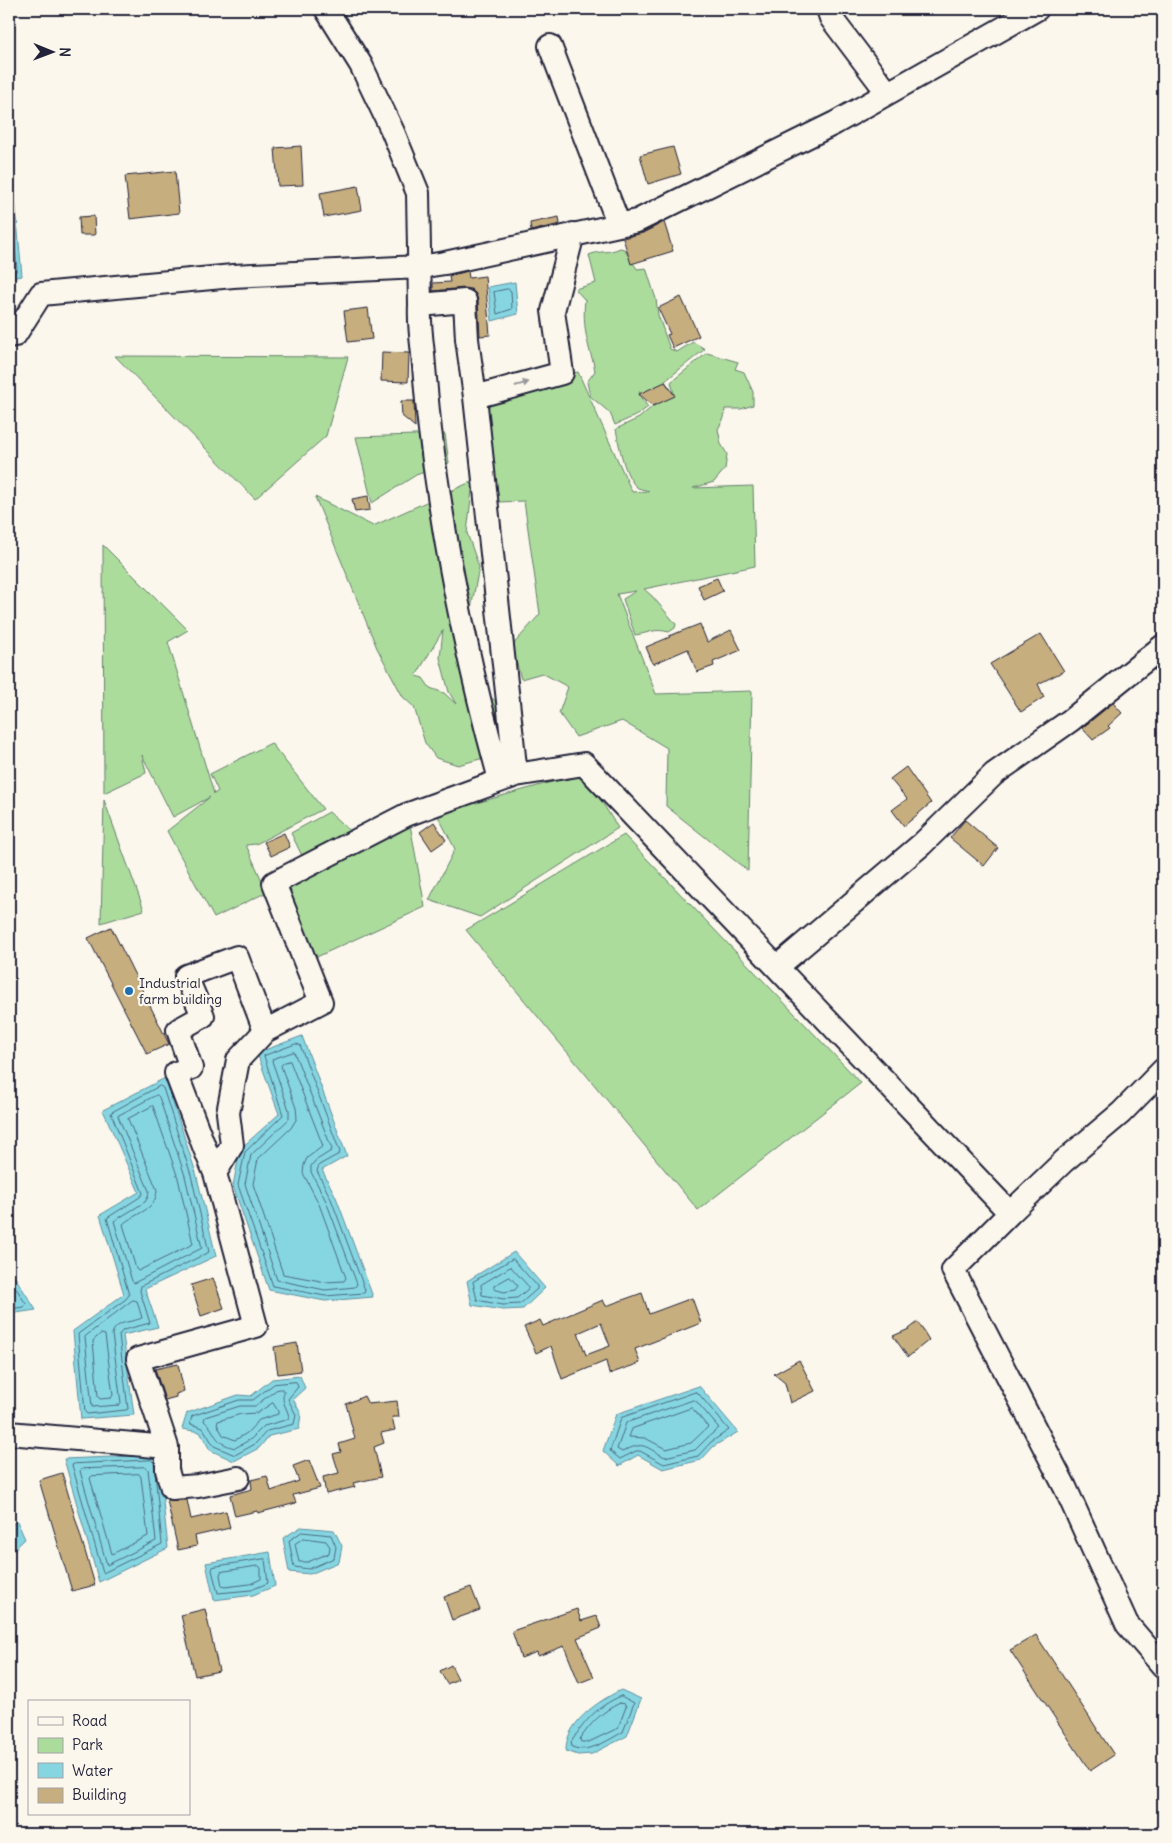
<svg xmlns="http://www.w3.org/2000/svg" width="1172" height="1843" font-family="Delius,sans-serif">
<style>
.green{fill:#abdc9c;stroke:#667f6c;fill-rule:evenodd}
.water{fill:#86d6e2;stroke:#5e8e9f}
.lines{fill:none;stroke-linecap:round;stroke-linejoin:round}
.shore{stroke:#4a6a7e;stroke-width:1}
.building{fill:#c7ae7e;stroke:#22223b;fill-rule:evenodd}
.minor-casing{stroke:#22223b;stroke-width:26}
.minor{stroke:#fbf7ec;stroke-width:22}
.oneway{fill:#99979c}
.poi-dot{fill:#1f6fb2;stroke:#fbf7ec;stroke-width:2}
.labels{text-anchor:middle;stroke-width:4.5;stroke-linejoin:round;paint-order:stroke}
.poi-label{font-size:14px;fill:#22223b;stroke:#fbf7ec;text-anchor:start}
</style>
<rect width="100%" height="100%" fill="#fbf7ec"/>
<filter id="ink" filterUnits="userSpaceOnUse"><feTurbulence type="fractalNoise" baseFrequency=".02" numOctaves="2"/><feDisplacementMap in="SourceGraphic" scale="10" xChannelSelector="R" yChannelSelector="G"/><feConvolveMatrix kernelMatrix="1 2 1 2 8 2 1 2 1" color-interpolation-filters="sRGB"/></filter>
<g filter="url(#ink)">
<path class="green" d="M620 248 624 249 637 269 646 268 656 299 658 315 670 349 677 352 693 342 705 349 665 381 674 394 671 382 707 353 738 362 735 369 744 372 753 392V405L741 409H725L724 418 718 429 721 444 727 454 725 469 714 482 693 488 753 486 755 566 644 589 652 596 676 624 675 628 669 632C653 628 651 633 635 635L623 599 636 591 617 594 656 694 752 691 748 871 666 806 667 748 622 721 576 737 559 713 568 687 542 673 521 679 512 646 540 614 524 501 498 502 475 397 578 372 632 492 649 491C646 490 640 489 638 488 624 478 619 444 616 429L639 418 653 406 640 391 639 395 648 407 637 415 615 425 610 413 590 396 587 382 595 371C594 363 591 356 589 348 585 333 583 316 585 300L575 289 596 283 589 255C600 250 608 254 620 248Z
M115 356 348 357 326 436 255 499Z
M445 434 449 463 416 475 372 503 356 437Z
M473 481 467 533 479 567 471 609 478 637V672L482 689 502 707 501 755 491 756 458 765 436 758 425 743 414 707 403 697 377 648 315 497 373 526ZM443 630 440 658 449 692 456 704 444 693 430 688 423 678 416 676Z
M103 545 188 630 168 642 214 794 218 791 210 774 271 743 323 809 256 844 246 845 267 892 214 918 167 831 210 797 173 817 142 755 146 773 104 793Z
M584 773 618 828 480 917 429 900 455 849 437 814Z
M104 800 144 910 101 923Z
M329 812 354 835 304 860 291 833Z
M409 819 425 907 308 961 277 887Z
M624 835 861 1083 698 1210 466 930Z"/>
<path class="water" d="M9 130 22 276 9 278Z
M515 282 518 314 492 321 488 287Z
M302 1036 347 1156 322 1170 336 1197 373 1297 325 1301 269 1290 233 1186 240 1149 279 1114 257 1053Z
M165 1078 196 1173 216 1256 145 1289 158 1327 123 1335 134 1415 81 1419 73 1331 124 1294 100 1215 139 1192 103 1110Z
M514 1252 545 1288 523 1309 503 1310 472 1305 467 1281Z
M9 1268 36 1310 9 1314Z
M300 1376 305 1388 293 1399 301 1414 299 1429 269 1436 259 1448 234 1461 210 1450 200 1432 182 1429 187 1413 238 1395 251 1396 272 1379Z
M699 1386 738 1432 714 1446 701 1460 663 1469 638 1455 619 1466 603 1451 616 1414Z
M158 1455 168 1548 99 1582 64 1459Z
M17 1521 25 1539 9 1554V1523L11 1525Z
M301 1527 334 1530 342 1546 339 1562 310 1574 289 1572 283 1538Z
M270 1552 275 1586 253 1595 214 1600 206 1563Z
M621 1690 641 1699 627 1736 592 1754 578 1755 566 1751C565 1723 598 1701 621 1690Z"/>
<g class="lines">
<path class="shore" d="M9 184 17 269 15 272 9 273
M508 289 511 291 512 309 497 314 494 292Z
M296 1044 300 1045 340 1152 339 1154 319 1165 317 1171 331 1199 365 1290 364 1293 325 1296 273 1286 238 1185 245 1152 283 1115 264 1056Z
M294 1052 332 1149 331 1151 315 1161 311 1166V1172L326 1201 357 1284 355 1287 325 1290 277 1280 245 1184 251 1155 289 1119V1110L272 1061 273 1059Z
M290 1061 323 1146 307 1158 304 1165 303 1173 319 1204 346 1278 344 1281 326 1282 283 1274 253 1184 258 1159 291 1128 297 1118 296 1108 281 1066 283 1063Z
M160 1086 163 1088 191 1175 209 1252 141 1286 140 1291 150 1323 123 1330 119 1335 128 1409 126 1410 87 1414 85 1412 78 1334 126 1299 129 1295 107 1218 140 1197 143 1193 111 1113Z
M157 1095 159 1097 185 1176 202 1248 134 1283 132 1281 114 1221 145 1202 148 1197 149 1191 118 1116Z
M153 1106 178 1178 193 1244 138 1271 136 1269 123 1224C135 1213 156 1211 157 1190L128 1119Z
M513 1259 537 1286V1289L520 1304 503 1305 477 1300 473 1282Z
M511 1267 528 1286V1289L517 1298 504 1299 482 1295 481 1285Z
M9 1277 26 1304 24 1307 9 1309
M510 1277 518 1286 515 1290 504 1292 494 1289V1286Z
M133 1300 137 1301 142 1318C131 1323 117 1320 112 1334L121 1403 119 1405 92 1407 85 1337Z
M101 1334 105 1335 113 1395 111 1398 100 1399 98 1397 93 1341Z
M296 1382 298 1387 288 1399 296 1415 294 1424 267 1431 255 1444 235 1455 214 1446 203 1428 190 1424 192 1416 239 1400H253L274 1384Z
M282 1389 284 1392C280 1403 289 1409 289 1419L264 1426 251 1439 235 1448C211 1442 218 1432 204 1421L205 1417 240 1406H255L276 1390Z
M696 1392 698 1393 729 1430 711 1442 698 1456 664 1464 640 1451H636L620 1459 610 1451 621 1418Z
M694 1400 696 1401 719 1428 707 1438 695 1450 665 1457C644 1447 645 1440 622 1452L617 1449 626 1423Z
M273 1403 278 1411V1414L259 1420 247 1433 235 1440 223 1435 217 1424 218 1421 241 1414 257 1413Z
M692 1408 708 1427 691 1443 666 1449 645 1438 629 1437 632 1429Z
M151 1460 154 1462 162 1544 103 1573 72 1465 74 1464Z
M145 1467 148 1469 156 1541 107 1565 80 1471 82 1469Z
M139 1474 141 1477 148 1536 112 1554 90 1478 92 1476Z
M302 1532 331 1535 336 1547 334 1558 309 1569 294 1567 289 1541Z
M304 1538 326 1541 330 1547 329 1553 308 1562H299L295 1544Z
M265 1559 268 1583 251 1590 218 1593 212 1570 213 1567Z
M259 1566 261 1568V1579L250 1584 225 1587 222 1586 220 1575 221 1572Z
M621 1696 634 1703 623 1732C608 1740 589 1754 572 1747L571 1742C586 1720 596 1707 621 1696Z
M620 1703 625 1704 626 1707 618 1728 589 1742H581L580 1739C592 1722 601 1712 620 1703Z"/>
</g>
<path class="building" d="M301 146 303 185 278 186 275 148Z
M673 147 681 174 648 184 640 155Z
M175 171 179 213 130 219 125 176Z
M358 186 362 210 324 217 320 193Z
M94 216 95 235H80L79 217Z
M559 217 560 224 531 231 530 223Z
M664 222 673 251 631 264 623 238 643 233Z
M468 271 469 278 485 276 490 335 480 336 478 300 476 294 471 289 464 288 433 291V283L450 282 449 276Z
M681 297 699 336 673 348 667 335 670 334 658 308Z
M368 308 372 339 348 342 344 311Z
M382 352 409 353 408 382 381 381Z
M665 382 675 396 653 406 639 394Z
M401 401H414L415 427 402 416Z
M368 496 370 510 355 512 352 499Z
M717 578 723 591 704 600 698 586Z
M700 624 707 642 731 630 741 650 713 662 714 666 697 672 688 649 653 664 646 647 670 637 669 636Z
M1041 634 1064 671 1038 684 1044 697 1021 712 990 664Z
M1163 663V679L1154 670Z
M1113 703 1122 713 1108 726 1110 728 1093 740 1082 728Z
M906 767 931 803 904 826 892 810 907 799 890 779Z
M965 820 998 848 984 866 950 838Z
M434 822 446 840 432 850 420 832Z
M284 833 290 847 271 856 264 842Z
M111 927 169 1044 147 1054 88 938Z
M213 1278 224 1308 201 1316 191 1285Z
M642 1293 649 1314 692 1298 701 1323 635 1349 640 1363 609 1374 606 1361 562 1379 551 1346 536 1353 524 1327 540 1320 543 1326 603 1300 606 1306ZM601 1323 610 1346 586 1355 578 1333Z
M918 1322 929 1340 908 1357 893 1336 909 1329Z
M297 1343 301 1371 278 1374 274 1347Z
M799 1360 815 1391 790 1403 785 1383 774 1374Z
M178 1364 184 1391 176 1394V1397L165 1400 155 1369Z
M364 1396 368 1404 397 1401 399 1417H392L395 1430 381 1433 384 1443 374 1447 381 1477 353 1483 355 1487 326 1494 323 1477 339 1473 333 1454 341 1452 339 1444 355 1439 346 1404Z
M309 1460 320 1488 293 1495 296 1503 258 1513 257 1511 235 1516 230 1495 252 1489 251 1480 267 1476 271 1491 299 1481 293 1466Z
M62 1473 95 1585 72 1591 39 1480Z
M167 1500H187L191 1519 226 1511 230 1528 195 1536 197 1546 178 1550Z
M471 1587 480 1610 452 1620 444 1597Z
M205 1609 219 1671 195 1676 181 1615Z
M577 1609 581 1621 597 1616 601 1628 577 1638 594 1677 579 1683 564 1646 538 1656 537 1652 521 1658 512 1631Z
M1036 1635 1114 1755 1090 1771 1010 1650Z
M451 1665 458 1679 447 1684 440 1671Z"/>
<g class="lines">
<defs>
<path id="minor" d="M326 9 361 65 393 132 418 193 420 305 465 301 467 339 475 397 516 775 584 764 1010 1213 953 1270 1065 1487 1127 1624 1163 1666
M828 9 831 18 887 92
M550 46 619 225
M420 305C419 322 421 337 423 354 425 379 427 404 430 430 444 545 467 660 498 772L516 775
M9 336 15 335 41 294 233 276 419 267 445 263 637 221 835 123 1037 9
M475 397 562 373 553 311 573 234
M777 967 922 844 994 774 1071 720 1163 646
M215 1173 232 1145 228 1113 238 1060 265 1031
M1010 1213 1064 1161 1121 1113 1163 1070
M9 1433 167 1447 138 1359 256 1326 215 1173 205 1149 176 1073 191 1068 178 1030 203 1016 186 976 237 957 265 1031 321 1002 274 883 406 815 516 775
M167 1447V1470L172 1488 198 1486 238 1478"/>
</defs>
<use href="#minor" class="minor-casing"/>
<use href="#minor" class="minor"/>
</g>
<defs><path id="oneway-solid" d="M-6-.8H1V-3.2L6.5 0L1 3.2V.8H-6Z" transform="scale(1.25)"/></defs>
<use class="oneway" href="#oneway-solid" transform="translate(522 384) rotate(-16)"/>
</g>
<circle class="poi-dot" cx="129" cy="991" r="5"/>
<g class="labels">
<g class="poi-label">
<text x="139" y="988">Industrial<tspan x="139" dy="16">farm building</tspan></text>
</g>
</g>
<rect width="1172" height="1843" fill="none" stroke="#fbf7ec" stroke-width="30"/>
<rect x="15" y="15" width="1142" height="1813" fill="none" stroke="#22223b" stroke-width="2" filter="url(#ink)"/>
<rect x="28" y="1700" width="162" height="115" fill="#fbf7ec" stroke="#a4a2a5"/>
<rect x="38" y="1717" width="25" height="8" fill="#fbf7ec" stroke="#a4a2a5"/>
<text x="72" y="1726" font-size="15" fill="#22223b">Road</text>
<rect x="38" y="1738" width="25" height="15" fill="#abdc9c" stroke="#a4a2a5"/>
<text x="72" y="1750" font-size="15" fill="#22223b">Park</text>
<rect x="38" y="1763" width="25" height="15" fill="#86d6e2" stroke="#a4a2a5"/>
<text x="72" y="1776" font-size="15" fill="#22223b">Water</text>
<rect x="38" y="1788" width="25" height="15" fill="#c7ae7e" stroke="#a4a2a5"/>
<text x="72" y="1800" font-size="15" fill="#22223b">Building</text>
<g transform="translate(52 52) rotate(91)" stroke="#fbf7ec" stroke-width="4" paint-order="stroke">
<path d="M0-4L9 19L0 12L-9 19Z" fill="#22223b"/>
<text y="-8" font-size="14" font-weight="bold" text-anchor="middle" fill="#22223b">N</text>
</g>
</svg>
